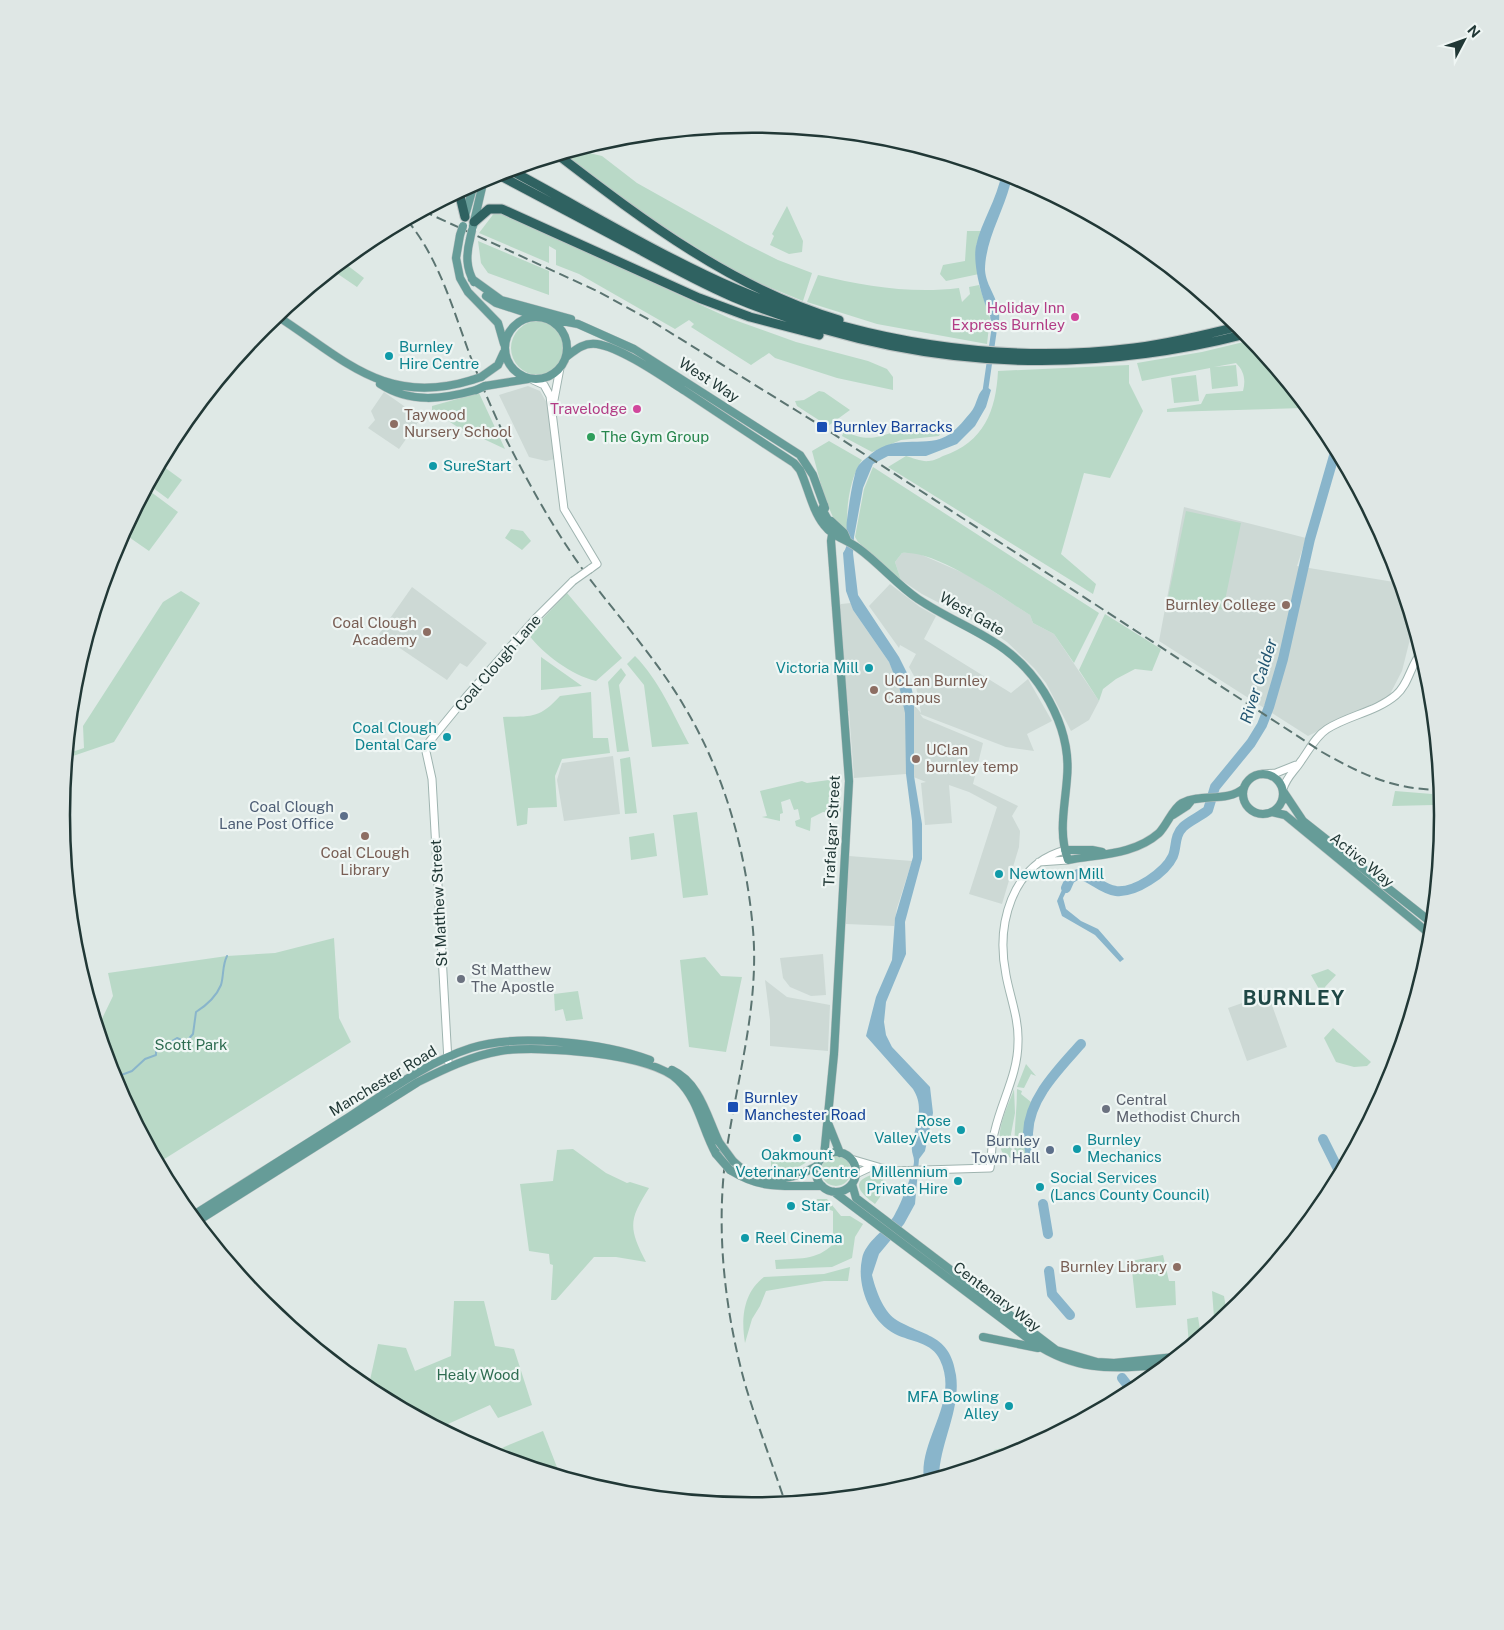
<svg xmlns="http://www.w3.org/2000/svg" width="1504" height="1630" font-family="'Public Sans',sans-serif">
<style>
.built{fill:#cdd9d5}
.green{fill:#b9d9c7}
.water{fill:#89b5cb}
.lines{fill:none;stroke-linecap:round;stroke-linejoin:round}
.stream{stroke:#89b5cb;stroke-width:2}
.canal{stroke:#89b5cb;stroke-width:5.5}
.river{stroke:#89b5cb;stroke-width:10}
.secondary-casing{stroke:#9fb4b0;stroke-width:9}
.primary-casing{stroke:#bcc3c3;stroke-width:9}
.highway-casing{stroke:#bcc3c3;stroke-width:11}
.secondary{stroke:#fff;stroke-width:7}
.primary{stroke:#669c98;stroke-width:8}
.highway{stroke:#2f6261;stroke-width:9}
.rail{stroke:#5b7471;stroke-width:2;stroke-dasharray:10 5;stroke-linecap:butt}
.secondary-bridge-casing{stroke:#9fb4b0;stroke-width:9;stroke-linecap:butt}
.primary-bridge-casing{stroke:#bcc3c3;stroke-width:9;stroke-linecap:butt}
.secondary-bridge{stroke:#fff;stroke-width:7}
.primary-bridge{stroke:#669c98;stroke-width:8}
.hotel-dot{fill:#d1479c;stroke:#eff6f4;stroke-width:2}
.culture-dot{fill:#0f9aa8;stroke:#eff6f4;stroke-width:2}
.education-dot{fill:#8d6e63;stroke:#eff6f4;stroke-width:2}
.transit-dot{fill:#1a4fb4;stroke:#eff6f4;stroke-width:2}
.leisure-dot{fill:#2e9e5b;stroke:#eff6f4;stroke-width:2}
.service-dot{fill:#5c6f8a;stroke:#eff6f4;stroke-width:2}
.worship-dot{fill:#6b7280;stroke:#eff6f4;stroke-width:2}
.labels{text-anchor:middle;stroke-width:4.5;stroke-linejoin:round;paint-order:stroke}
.hotel-label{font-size:15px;fill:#b23c85;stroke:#eff6f4;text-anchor:end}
.culture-label{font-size:15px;fill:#0d838f;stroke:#eff6f4;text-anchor:start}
.street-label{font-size:15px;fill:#213836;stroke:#eff6f4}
.education-label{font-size:15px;fill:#785e54;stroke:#eff6f4;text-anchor:start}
.transit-label{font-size:15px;fill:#164399;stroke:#eff6f4;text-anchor:start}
.leisure-label{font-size:15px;fill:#27864d;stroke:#eff6f4;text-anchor:start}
.service-label{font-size:15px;fill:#4e5e75;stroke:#eff6f4;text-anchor:end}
.worship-label{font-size:15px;fill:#5b616d;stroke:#eff6f4;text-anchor:start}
.park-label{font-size:15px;fill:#2e6c51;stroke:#eff6f4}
.water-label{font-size:16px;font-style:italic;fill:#20536f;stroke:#eff6f4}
.district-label{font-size:20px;font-weight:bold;letter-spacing:1px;fill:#1f4846;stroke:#eff6f4}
.rim{fill:none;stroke:#213836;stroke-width:2.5}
</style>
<rect width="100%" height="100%" fill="#dfe9e6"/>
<path class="built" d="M528 386 540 391 548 405 555 459 546 461 529 457 499 395Z
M384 392 421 418 399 449 368 428 375 420 371 411Z
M1184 507 1306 538 1297 566 1400 583 1413 627 1402 671 1389 696 1308 736 1159 641Z
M915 552 968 575 1030 615 1033 623 1054 634 1099 701 1089 720 1071 731 1046 683 1034 668 1007 642 982 625 922 594 901 580 895 562 902 553Z
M890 584 920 607 936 616 924 639 1011 693 1028 679 1052 721 1027 734 1034 751 1006 747 920 714 923 718 983 743 973 784 1018 806 1012 816 1020 831 1019 847 1002 904 969 894 997 807 969 792 949 785 952 823 925 825 921 783 926 782 906 774 854 778 849 711 844 710 836 610 841 604 851 603 853 610 889 662 900 688 921 713 914 676 909 667 916 654 900 645 899 648 869 606Z
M412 587 487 643 467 667 460 663 447 680 379 634Z
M613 756 620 814 564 821 557 780 562 763Z
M849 856 912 861 897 908 894 926 846 924Z
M823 954 826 995 811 996 790 987 783 978 780 958Z
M765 980 787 997 830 1005 828 1051 770 1046V1020Z
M1268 994 1287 1047 1247 1061 1228 1008Z"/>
<path class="green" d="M577 150 602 156 637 183 746 244 778 260 812 273 803 301 747 278 720 263 651 218 562 154Z
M787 206 803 241 802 252 789 254 770 245 774 236 772 234Z
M495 212H500L729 318 796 342 868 361 887 369 893 377V390L837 378 775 358 769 353 751 365 691 327 694 324 689 320 675 329 579 274 556 265V250L549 246V263L479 233Z
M967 231H982L976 246 979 274 946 281 940 274 943 265 965 261Z
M478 241 549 271V295L488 273 481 263Z
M343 262 364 278 357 287 332 270Z
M818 275C865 286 911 294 959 288L962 302 970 294 969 287 979 285 990 318 987 344 877 324 807 302Z
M511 348a27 27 0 1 1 54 0a27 27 0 1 1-54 0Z
M1252 340 1302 402 1303 408 1167 412V409L1201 404 1206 394 1243 391C1246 380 1244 371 1236 363L1214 367 1236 365 1238 386 1212 389 1210 368 1142 381 1137 363 1202 352Z
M1129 365V383L1143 411 1110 478 1084 473 1061 554 1096 584 1093 594 888 467 906 456C913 458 922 462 929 461 933 461 939 458 943 456 984 442 996 411 998 371Z
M1196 375 1199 401 1174 403 1171 378Z
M819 391 824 392 850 410 828 426 797 406 795 401 804 400Z
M479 393 505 449 456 426 432 410V406Z
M945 425 939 436 901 440 872 452 842 436 844 431C869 443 876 437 901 430 915 426 930 426 945 425Z
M829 441 862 460C850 477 844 513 849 533L835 522 824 496 812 451Z
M160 464 182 480 168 499 149 485Z
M873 467 1099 613 1074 663 1054 634 1033 623 1030 615C999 596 937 550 902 553L895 562 901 580 858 542 855 537 864 489Z
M147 489 178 512 149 551 123 533Z
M1186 511 1241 523 1223 610 1168 598Z
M511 529 523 531 531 541 522 550 505 538Z
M181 591 200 603 114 742 73 756 72 752 84 748 83 726 163 602Z
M567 593 622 658 596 681C571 675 543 654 528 634Z
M1105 614 1161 649 1152 671 1135 669 1116 679 1103 689 1099 701 1079 670Z
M635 656C659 680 673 714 689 744L652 747 644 685 627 664Z
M541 657 582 686 541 690Z
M621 668 626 675 619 685 629 751 617 752 608 682Z
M591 692 593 738H608L610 753 562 759 555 776 557 807 528 808 527 824 517 826 503 717C532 716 539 719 560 696Z
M630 757 637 813 625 814 620 759Z
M836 779C836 793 844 801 840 814L823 812 811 818 810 831 796 826 795 821 800 819 798 809 794 810 790 799 781 802 783 813 780 814V821L762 817 767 816 760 791 802 781 807 783Z
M1395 791 1432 794 1433 805 1392 806Z
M697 812 708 895 683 898 673 815Z
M654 833 657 856 631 860 629 837Z
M334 938 339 1018 351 1042 158 1163 114 1079 98 1027 113 996 108 973 227 956 275 953Z
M705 957 721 976 742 977 726 1052 689 1047 680 960Z
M1328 969 1336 975 1325 987 1326 991 1323 996 1311 975Z
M578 991 583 1019 566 1021 563 1009 555 1011 554 994Z
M1333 1028 1371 1062 1367 1066 1354 1067 1336 1062 1324 1038Z
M1026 1064 1036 1076 1031 1074 1024 1088 1017 1087Z
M1014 1089 1015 1113 1011 1134 1012 1159 1002 1152C994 1132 1007 1109 1014 1089Z
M1017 1089 1022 1091 1021 1094 1031 1102 1026 1131 1027 1159H1015C1013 1135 1017 1113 1017 1089Z
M573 1149 606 1173 627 1183 630 1182 649 1188C629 1220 628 1227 646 1262L616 1257H594L556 1300H551L553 1265 550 1264 549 1254 529 1251 520 1184 553 1181 557 1150Z
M817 1151C805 1166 796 1170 777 1172L771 1166V1157Z
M821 1171a15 15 0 1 1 30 0a15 15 0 1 1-30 0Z
M871 1175 883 1178 884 1193 880 1194V1197L875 1204C863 1195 848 1183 871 1175Z
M817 1199H827L841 1216H850L863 1224 855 1237 852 1258 832 1267 776 1269 775 1260C797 1258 817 1261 833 1244V1211L818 1206Z
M1163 1255 1169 1281H1175L1176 1305 1136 1308 1131 1261Z
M850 1267 848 1281H824L766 1291 760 1306 752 1319 745 1343C741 1319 743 1293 764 1277L824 1274Z
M1212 1291 1224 1296 1227 1314 1214 1317Z
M454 1301H484L495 1346 514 1349 532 1405 498 1418 490 1405 448 1424 451 1434 368 1389 378 1344 406 1348 415 1371 451 1356Z
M1198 1317 1201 1336 1189 1346 1187 1319Z
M543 1431 560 1475 493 1455 504 1447Z
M1006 1447 1008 1456 991 1461 994 1450Z"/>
<path class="water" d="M1002 172 1011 175 1010 185C1003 212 985 241 985 270 986 288 1001 300 999 320L995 324C984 309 972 265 976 246 981 222 997 200 1002 172Z
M987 387 991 390 986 407 975 426 957 444 926 456H888L873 464 863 488 854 537 853 553 858 595 899 657 909 677 914 699V776L922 824V859L905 922 906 954 886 1002 884 1022 886 1035 892 1047 930 1087 933 1113 925 1151 919 1159 915 1204 904 1224 879 1254 872 1275C875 1288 883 1311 895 1319 923 1337 950 1333 956 1375 961 1410 940 1442 939 1477L924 1481C918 1439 960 1402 940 1360 932 1342 911 1342 895 1334 871 1322 856 1286 862 1259 865 1241 887 1230 895 1214 901 1204 914 1171 914 1161 914 1156 911 1152 912 1147 914 1125 926 1110 913 1089L866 1036 876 997 892 960 895 918 913 857 912 821 906 774 905 713 900 690 889 662 853 610 846 591 843 553C851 542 845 532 847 520 849 505 851 489 855 474 857 464 863 461 871 454 898 432 927 450 950 434 958 428 965 419 971 412 978 404 977 390 987 387Z
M1069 874 1072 880 1063 898 1066 909 1081 921 1098 929 1124 959 1120 962 1095 935 1062 916 1057 901Z"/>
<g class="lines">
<path class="stream" d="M115 1081 116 1077 132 1071 145 1059 156 1055V1045L167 1044 177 1038 186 1042 193 1034 196 1012C207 1005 216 997 221 985 224 975 222 966 227 956"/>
<path class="canal" d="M985 393 995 324 993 318"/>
<path class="river" d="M1066 888 1070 879 1078 874C1091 876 1101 889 1116 891 1135 893 1165 873 1173 856 1177 846 1174 836 1183 827 1189 821 1201 816 1208 810L1215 787 1251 743 1262 725 1269 707 1283 659 1310 539 1336 449
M1323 1139 1340 1173
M1031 1157C1030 1149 1028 1141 1028 1133 1029 1098 1059 1069 1081 1044
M1043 1204 1048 1234
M1049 1271 1052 1294 1070 1315
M1122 1378 1132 1391"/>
<defs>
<path id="secondary" d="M533 380 544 385 550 396 564 509 597 564 590 569
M554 400 560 368
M1262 774 1276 773 1296 765
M1283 789C1287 776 1294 772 1301 761 1309 750 1316 736 1327 729 1349 715 1376 712 1396 695 1409 684 1410 666 1421 653
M1039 862 1068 860
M448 1061 432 779 425 747 466 697 536 618 573 581
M851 1159 892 1171 990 1168C992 1156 991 1143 995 1130 1002 1100 1018 1074 1018 1042 1019 1019 1010 997 1006 975 996 925 1011 865 1065 850
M856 1174 873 1166"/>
<path id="primary" d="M465 216 474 184
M473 226 484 179
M460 235 456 258 460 278 468 292 498 323 504 344
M470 239C466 255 466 268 474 282
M472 279 501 300 571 319
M486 296 496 303 533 315
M277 316C344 359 385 407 472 380
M505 348a31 31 0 1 1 62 0a31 31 0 1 1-62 0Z
M546 318 578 324 634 349 800 455 813 475 825 508
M566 357C575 350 584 342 597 344 622 348 663 377 685 391 721 415 757 439 794 463L800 470C808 487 812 510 824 525 833 537 846 539 858 548 879 563 896 584 918 599 966 631 1010 638 1044 692 1060 718 1070 747 1067 778 1065 807 1058 832 1068 860 1100 854 1134 855 1159 833 1167 825 1173 808 1182 803 1202 793 1227 803 1244 788
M481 377 498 365 504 352
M380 384C411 404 443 399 476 390
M485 386 528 379
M824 505 822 509 833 529 831 541 849 781 834 1054 824 1156
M831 521 844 533 847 540
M1243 794a20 20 0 1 1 40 0a20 20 0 1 1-40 0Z
M1283 791 1303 821 1432 923
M1272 812 1285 815 1431 935
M1173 815 1187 806 1191 801
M1065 850H1092L1102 852
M672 1070C700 1083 707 1117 719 1142
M828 1123 840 1153
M816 1172a20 20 0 1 1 40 0a20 20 0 1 1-40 0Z
M733 1161C758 1186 789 1182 817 1166
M730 1170C764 1191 784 1185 822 1186
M852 1184 856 1198 1056 1350 1097 1362 1114 1363 1175 1357
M834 1192 1034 1343C1079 1373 1114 1368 1166 1365
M192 1216C244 1183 297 1150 349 1117 387 1092 427 1062 471 1048 517 1033 604 1043 650 1060
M196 1222 418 1082C444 1069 471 1056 500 1051 538 1045 650 1053 678 1080 699 1100 702 1129 716 1154L724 1149
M983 1337 1038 1348"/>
<path id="highway" d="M558 155C644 221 734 289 839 320
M510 170C585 210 658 255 736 289 860 342 999 365 1134 348 1170 343 1205 335 1240 326
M497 174C542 198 586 221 631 245 664 263 698 282 733 297 900 367 1071 379 1246 334
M459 192 465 217
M474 222 489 209H502L699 298 750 317 819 335"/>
</defs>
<use href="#secondary" class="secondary-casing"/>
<use href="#primary" class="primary-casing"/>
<use href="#highway" class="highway-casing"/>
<use href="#secondary" class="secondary"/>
<use href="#primary" class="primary"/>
<use href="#highway" class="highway"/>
<path class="rail" d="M423 211 597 291 650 320 818 424 1322 752C1363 775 1392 789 1440 790
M407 220C440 260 453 310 471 358 482 386 494 414 507 441 531 488 557 535 589 578 621 620 657 660 684 706 725 774 746 851 753 930 760 1012 733 1090 724 1171 717 1242 726 1315 745 1384 757 1424 772 1463 785 1502"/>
<defs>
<path id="secondary-bridge" d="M573 581 590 569"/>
<path id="primary-bridge" d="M460 235 463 226
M470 239 472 230
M472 380 481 377
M476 390 485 386
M719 1142 733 1161
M716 1154 730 1170"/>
</defs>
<use href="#secondary-bridge" class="secondary-bridge-casing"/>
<use href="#primary-bridge" class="primary-bridge-casing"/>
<use href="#secondary-bridge" class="secondary-bridge"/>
<use href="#primary-bridge" class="primary-bridge"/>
</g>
<g class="hotel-dot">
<circle cx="1075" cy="317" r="5"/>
<circle cx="637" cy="409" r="5"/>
</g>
<g class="culture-dot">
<circle cx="389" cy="356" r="5"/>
<circle cx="433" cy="466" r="5"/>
<circle cx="869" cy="668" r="5"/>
<circle cx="447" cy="737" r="5"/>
<circle cx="999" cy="874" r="5"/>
<circle cx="961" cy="1130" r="5"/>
<circle cx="797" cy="1138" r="5"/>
<circle cx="1077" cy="1149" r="5"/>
<circle cx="958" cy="1181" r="5"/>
<circle cx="1040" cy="1187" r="5"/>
<circle cx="791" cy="1206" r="5"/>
<circle cx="745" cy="1238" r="5"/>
<circle cx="1009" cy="1406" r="5"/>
</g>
<g class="education-dot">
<circle cx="394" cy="424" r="5"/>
<circle cx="1286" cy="605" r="5"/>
<circle cx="427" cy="632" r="5"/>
<circle cx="874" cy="690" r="5"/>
<circle cx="916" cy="759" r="5"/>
<circle cx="365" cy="836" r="5"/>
<circle cx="1177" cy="1267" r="5"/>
</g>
<g class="transit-dot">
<rect x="816" y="421" width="12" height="12" rx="2.5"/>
<rect x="727" y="1101" width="12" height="12" rx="2.5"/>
</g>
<circle class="leisure-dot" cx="591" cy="437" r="5"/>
<g class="service-dot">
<circle cx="344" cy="816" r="5"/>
<circle cx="1050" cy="1150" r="5"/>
</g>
<g class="worship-dot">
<circle cx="461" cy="979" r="5"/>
<circle cx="1106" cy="1109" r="5"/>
</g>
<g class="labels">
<g class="hotel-label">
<text x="1065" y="313">Holiday Inn<tspan x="1065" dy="17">Express Burnley</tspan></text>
<text x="627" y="414">Travelodge</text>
</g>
<g class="culture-label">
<text x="399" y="352">Burnley<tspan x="399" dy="17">Hire Centre</tspan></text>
<text x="443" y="471">SureStart</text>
<text x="859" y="673" text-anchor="end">Victoria Mill</text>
<text x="437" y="733" text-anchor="end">Coal Clough<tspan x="437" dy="17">Dental Care</tspan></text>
<text x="1009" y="879">Newtown Mill</text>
<text x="951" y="1126" text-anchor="end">Rose<tspan x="951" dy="17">Valley Vets</tspan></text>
<text x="1087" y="1145">Burnley<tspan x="1087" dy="17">Mechanics</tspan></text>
<text x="797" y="1160" text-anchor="middle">Oakmount<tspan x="797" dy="17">Veterinary Centre</tspan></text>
<text x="948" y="1177" text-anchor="end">Millennium<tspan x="948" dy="17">Private Hire</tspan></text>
<text x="1050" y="1183">Social Services<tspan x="1050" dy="17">(Lancs County Council)</tspan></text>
<text x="801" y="1211">Star</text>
<text x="755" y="1243">Reel Cinema</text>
<text x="999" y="1402" text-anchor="end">MFA Bowling<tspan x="999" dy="17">Alley</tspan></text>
</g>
<g class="street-label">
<text transform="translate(709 380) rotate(33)" y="5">West Way</text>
<text transform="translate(972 614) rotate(30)" y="5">West Gate</text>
<text transform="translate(498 663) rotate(-49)" y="5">Coal Clough Lane</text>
<text transform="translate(832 831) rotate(-87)" y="5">Trafalgar Street</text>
<text transform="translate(1362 860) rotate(39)" y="5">Active Way</text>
<text transform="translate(439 903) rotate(-93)" y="5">St Matthew Street</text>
<text transform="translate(383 1081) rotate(-31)" y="5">Manchester Road</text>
<text transform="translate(997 1297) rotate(37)" y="5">Centenary Way</text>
</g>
<g class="education-label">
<text x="404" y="420">Taywood<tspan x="404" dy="17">Nursery School</tspan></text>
<text x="1276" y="610" text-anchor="end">Burnley College</text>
<text x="417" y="628" text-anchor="end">Coal Clough<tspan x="417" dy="17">Academy</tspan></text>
<text x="884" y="686">UCLan Burnley<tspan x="884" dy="17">Campus</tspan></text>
<text x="926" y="755">UClan<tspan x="926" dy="17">burnley temp</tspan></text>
<text x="365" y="858" text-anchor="middle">Coal CLough<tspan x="365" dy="17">Library</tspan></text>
<text x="1167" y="1272" text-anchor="end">Burnley Library</text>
</g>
<g class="transit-label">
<text x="833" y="432">Burnley Barracks</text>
<text x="744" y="1103">Burnley<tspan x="744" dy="17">Manchester Road</tspan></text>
</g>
<g class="leisure-label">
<text x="601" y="442">The Gym Group</text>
</g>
<g class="service-label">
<text x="334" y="812">Coal Clough<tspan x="334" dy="17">Lane Post Office</tspan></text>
<text x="1040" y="1146">Burnley<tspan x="1040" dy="17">Town Hall</tspan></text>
</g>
<g class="worship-label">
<text x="471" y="975">St Matthew<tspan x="471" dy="17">The Apostle</tspan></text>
<text x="1116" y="1105">Central<tspan x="1116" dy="17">Methodist Church</tspan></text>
</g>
<g class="park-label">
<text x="191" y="1050">Scott Park</text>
<text x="478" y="1380">Healy Wood</text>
</g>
<g class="water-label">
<text transform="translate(1258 681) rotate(-72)" y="6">River Calder</text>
</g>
<g class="district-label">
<text x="1294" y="1005">BURNLEY</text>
</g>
</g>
<path d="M0 0H1504V1630H0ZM70 815a682 682 0 1 1 1364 0a682 682 0 1 1-1364 0Z" fill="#dfe7e5" fill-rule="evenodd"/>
<path class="rim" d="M70 815a682 682 0 1 1 1364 0a682 682 0 1 1-1364 0Z"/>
<g transform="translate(1464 40) rotate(49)" stroke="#eff6f4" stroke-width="4" paint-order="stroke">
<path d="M0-4L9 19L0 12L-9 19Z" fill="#213836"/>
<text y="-8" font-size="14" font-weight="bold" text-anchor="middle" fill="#213836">N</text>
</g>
</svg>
